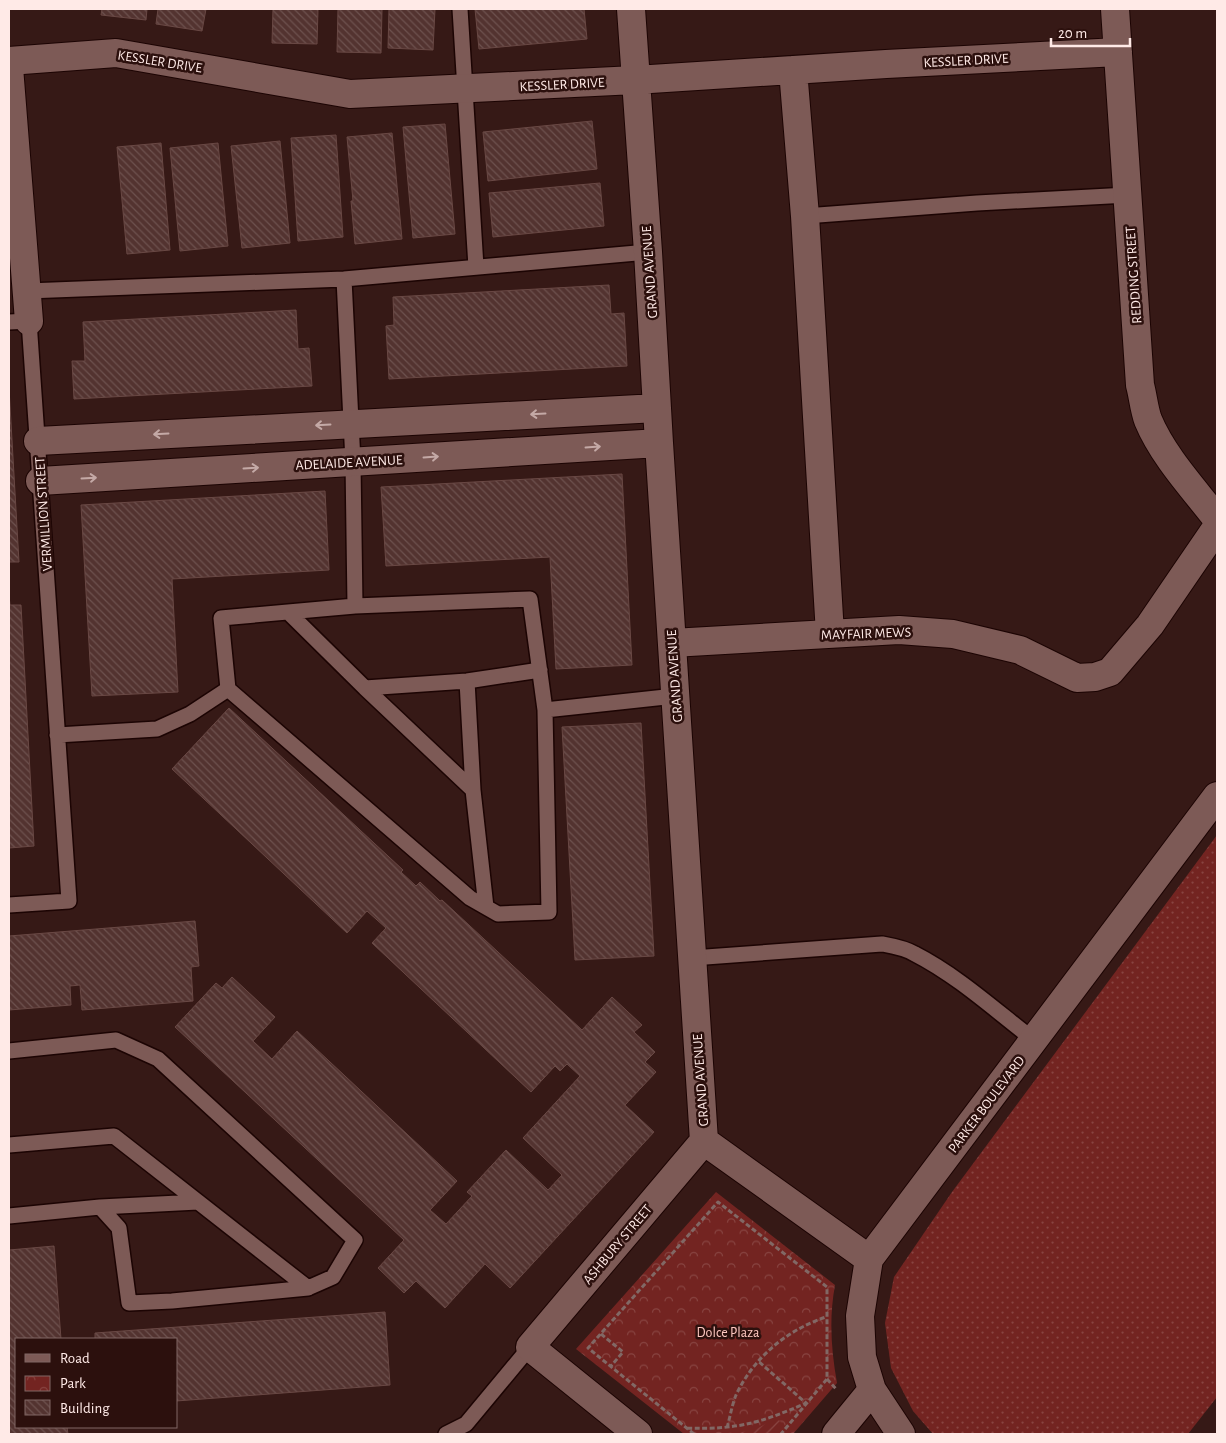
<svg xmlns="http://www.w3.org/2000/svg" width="1226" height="1443" font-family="'Alegreya Sans',sans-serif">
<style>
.grass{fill:url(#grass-dots)}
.park{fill:url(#park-crowns)}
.garden{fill:url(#garden-furrows)}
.building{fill:url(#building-back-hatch);stroke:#694844}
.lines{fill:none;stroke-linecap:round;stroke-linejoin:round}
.service-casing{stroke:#1c0403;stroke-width:18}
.minor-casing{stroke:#1c0403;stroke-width:30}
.path{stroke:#826865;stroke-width:3;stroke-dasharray:5 2.5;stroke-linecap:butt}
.service{stroke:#7d5a56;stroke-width:15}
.minor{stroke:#7d5a56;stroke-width:28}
.oneway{stroke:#c4a9a6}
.labels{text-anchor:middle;stroke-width:5;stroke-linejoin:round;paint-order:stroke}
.street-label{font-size:14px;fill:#ffeae7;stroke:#2c100d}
.park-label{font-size:14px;fill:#fec7c0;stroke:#2c100d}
</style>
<defs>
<pattern id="grass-dots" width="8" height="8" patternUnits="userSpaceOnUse" patternTransform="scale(1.25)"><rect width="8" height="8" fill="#732421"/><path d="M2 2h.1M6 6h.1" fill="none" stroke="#884441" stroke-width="1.8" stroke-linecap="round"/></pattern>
<pattern id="park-crowns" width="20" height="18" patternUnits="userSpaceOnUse" patternTransform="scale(1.25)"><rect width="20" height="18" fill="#732421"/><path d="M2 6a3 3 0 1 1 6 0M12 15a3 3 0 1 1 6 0" fill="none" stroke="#884441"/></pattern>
<pattern id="garden-furrows" width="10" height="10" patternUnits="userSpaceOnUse" patternTransform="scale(1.25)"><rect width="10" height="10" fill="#732421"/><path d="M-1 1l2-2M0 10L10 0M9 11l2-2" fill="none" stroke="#884441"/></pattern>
<pattern id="building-back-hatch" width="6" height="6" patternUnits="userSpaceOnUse" patternTransform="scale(1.25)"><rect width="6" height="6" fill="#533330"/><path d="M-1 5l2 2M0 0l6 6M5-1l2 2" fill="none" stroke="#6d514e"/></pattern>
</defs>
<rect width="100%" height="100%" fill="#361916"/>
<path class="grass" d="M1217 835V1397L1188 1434H933L913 1411 891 1368 885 1323 894 1277 952 1192Z"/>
<path class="park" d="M716 1192 835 1285C829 1318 831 1350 837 1383L793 1434H684L576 1349Z"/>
<path class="garden" d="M776 1418 781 1422 771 1434H706L744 1432 758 1428Z"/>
<path class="building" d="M102 9H147L146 20 101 15Z
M158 9H206L202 31 156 24Z
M273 9H318L317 44 272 43Z
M338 9H382L381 53 337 52Z
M389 9H435L433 50 388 48Z
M475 9H584L587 39 479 49Z
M592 121 597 169 488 181 483 132Z
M445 124 455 234 413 238 403 127Z
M392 133 402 239 355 244 351 201H353L347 137Z
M336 135 343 237 298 241 291 138Z
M280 141 290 243 242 248 231 146Z
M161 143 170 250 127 254 117 147Z
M218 143 228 246 180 251 170 148Z
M600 183 604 226 493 237 489 193Z
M609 285 611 314 624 313 627 366 389 379 386 326 394 325 393 297Z
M296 310 298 349 309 348 312 386 74 399 72 361H85L83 322Z
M9 388 19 562H9Z
M622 474 632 665 556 669 550 557 386 566 381 487Z
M325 491 329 570 172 579 178 692 92 696 81 505Z
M9 596 10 605H21L34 846 9 848Z
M229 708 403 870 401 872 416 886 420 882 440 901 442 900 582 1030 612 997 642 1025 634 1032 655 1052 645 1062 656 1072 625 1105 654 1132 510 1288 485 1264 445 1308 416 1281 404 1293 378 1268 404 1240 175 1027 216 983 222 988 232 977 275 1017 253 1041 272 1059 297 1031 457 1181 430 1210 446 1224 472 1196 467 1192 506 1150 548 1190 562 1175 523 1138 580 1076 567 1064 560 1071 555 1066 531 1092 372 943 386 928 367 911 347 933 172 769Z
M641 723 654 956 575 960 562 727Z
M195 921 199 966 191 967 193 1001 82 1010 80 985 70 986 71 1005 9 1010V936Z
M54 1246 61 1339H16V1427H67L68 1434H9V1250Z
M385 1312 390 1385 176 1401V1339H95V1333Z"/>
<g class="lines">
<defs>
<path id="service" d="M460 9 476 267
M805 216 977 203 1128 195
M344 279 353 462 355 606
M27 291 344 279 648 252
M9 322 29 321 69 901 9 905
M288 612 365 688 467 681 540 670
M467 681 473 790
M365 688 473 790 486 907
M228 689 221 618 355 606 530 599 545 710
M57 735 157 729 190 714 228 689 470 898 498 914 549 912 545 710 675 696
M692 958 882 944C893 946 905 948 915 954 958 976 996 1011 1034 1040
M9 1051 116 1040 158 1059 355 1240 333 1277 308 1288 172 1301 129 1303 119 1228 100 1207 9 1216
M9 1145 114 1136 308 1288
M100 1207 198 1202
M446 1434 466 1424 530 1347"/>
<path id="minor" d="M631 9 648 252 659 443 704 1141 869 1259
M1115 9 1140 385C1143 396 1144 409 1148 420 1163 456 1193 488 1217 519
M9 61 116 53 350 94 635 80 886 64 1118 52
M9 67 29 321
M793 70 805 216 830 634
M38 441 657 408
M40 481 659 443
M672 643 899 630 953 634 1020 650 1077 678 1095 677 1110 672 1150 625 1217 527
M638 1434 530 1347 704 1141
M836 1434 872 1390
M901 1434 872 1390 862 1357 860 1316 869 1259 1217 796"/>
</defs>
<use href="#service" class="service-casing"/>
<use href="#minor" class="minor-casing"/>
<path class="path" d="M601 1334 623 1352 611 1366
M827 1379 837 1390
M687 1428C736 1430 761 1423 806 1403L758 1361
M727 1428C730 1417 732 1405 736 1395 754 1357 787 1330 826 1317
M694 1434 588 1348 718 1202 827 1287V1379L781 1434"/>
<use href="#service" class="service"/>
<use href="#minor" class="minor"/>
</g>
<defs><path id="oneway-shaft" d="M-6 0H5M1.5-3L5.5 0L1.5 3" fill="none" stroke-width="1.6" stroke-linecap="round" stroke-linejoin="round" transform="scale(1.25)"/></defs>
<g class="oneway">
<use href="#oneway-shaft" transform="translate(538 414) rotate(177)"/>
<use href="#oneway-shaft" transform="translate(323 425) rotate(177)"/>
<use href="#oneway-shaft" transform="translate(161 434) rotate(177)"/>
<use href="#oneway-shaft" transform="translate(593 447) rotate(-4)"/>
<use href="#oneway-shaft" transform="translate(431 457) rotate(-4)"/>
<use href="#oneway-shaft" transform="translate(251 468) rotate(-3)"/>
<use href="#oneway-shaft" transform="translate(89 478) rotate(-3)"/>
</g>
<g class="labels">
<g class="street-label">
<text transform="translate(966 60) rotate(-3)" y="5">KESSLER DRIVE</text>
<text transform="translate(160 61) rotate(9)" y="5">KESSLER DRIVE</text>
<text transform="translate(562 84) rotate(-3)" y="5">KESSLER DRIVE</text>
<text transform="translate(649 272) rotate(-94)" y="5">GRAND AVENUE</text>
<text transform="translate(1133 275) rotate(-94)" y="5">REDDING STREET</text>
<text transform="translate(349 462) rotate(-3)" y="5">ADELAIDE AVENUE</text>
<text transform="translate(43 514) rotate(-94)" y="5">VERMILLION STREET</text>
<text transform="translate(866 633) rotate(-2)" y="5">MAYFAIR MEWS</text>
<text transform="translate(674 676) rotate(-94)" y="5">GRAND AVENUE</text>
<text transform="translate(700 1080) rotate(-94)" y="5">GRAND AVENUE</text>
<text transform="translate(986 1104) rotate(-53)" y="5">PARKER BOULEVARD</text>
<text transform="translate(617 1244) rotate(-50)" y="5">ASHBURY STREET</text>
</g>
<g class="park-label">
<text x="728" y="1337">Dolce Plaza</text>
</g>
</g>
<rect width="1226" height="1443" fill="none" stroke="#ffeae7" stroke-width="20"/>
<rect x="15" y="1338" width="162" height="90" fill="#2c100d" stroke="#806764"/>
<rect x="25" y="1354" width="25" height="8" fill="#7d5a56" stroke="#806764"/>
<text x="60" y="1363" font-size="15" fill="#ffeae7">Road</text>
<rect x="25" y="1376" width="25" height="15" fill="url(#park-crowns)" stroke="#806764"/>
<text x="60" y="1388" font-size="15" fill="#ffeae7">Park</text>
<rect x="25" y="1400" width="25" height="15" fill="url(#building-back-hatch)" stroke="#806764"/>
<text x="60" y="1413" font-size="15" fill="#ffeae7">Building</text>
<path d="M1051 38v8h79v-8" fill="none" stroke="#ffeae7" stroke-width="2.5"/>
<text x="1058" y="38" font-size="15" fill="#ffeae7" stroke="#2c100d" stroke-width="4" paint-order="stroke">20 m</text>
</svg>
